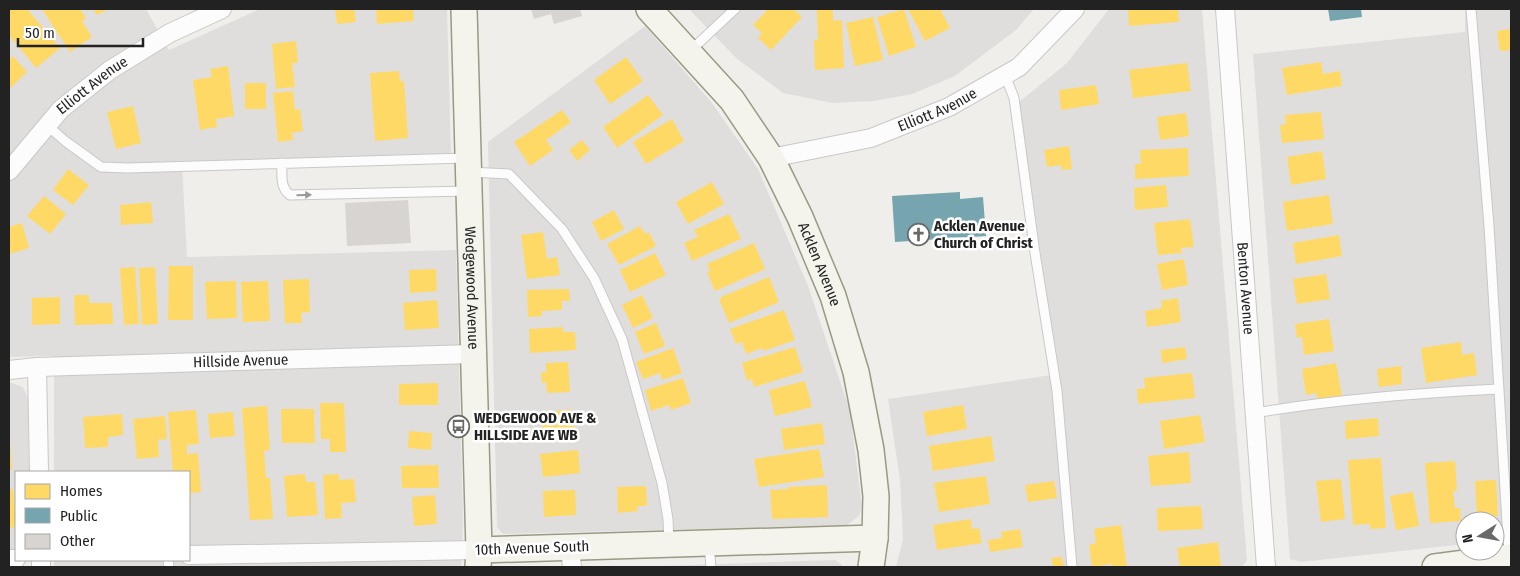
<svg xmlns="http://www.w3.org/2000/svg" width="1520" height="576" font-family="'Fira Sans Condensed',sans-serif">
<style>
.residential{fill:#dfdedc}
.homes{fill:#ffd966}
.public{fill:#76a5af}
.building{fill:#d7d4d2}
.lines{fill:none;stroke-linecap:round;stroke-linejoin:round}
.lane-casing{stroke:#c9c8c7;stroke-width:11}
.street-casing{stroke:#c9c8c7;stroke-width:20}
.secondary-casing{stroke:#999a82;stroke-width:28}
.lane{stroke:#fdfcfc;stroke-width:9}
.street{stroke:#fdfcfc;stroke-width:18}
.secondary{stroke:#f4f4ed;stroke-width:25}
.oneway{fill:#9a9a9a}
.labels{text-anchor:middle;stroke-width:5;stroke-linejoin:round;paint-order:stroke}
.street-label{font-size:15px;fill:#222;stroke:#fff}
.poi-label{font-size:15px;font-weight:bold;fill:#222;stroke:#fff;text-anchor:start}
</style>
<rect width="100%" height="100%" fill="#f0eeeb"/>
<path class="residential" d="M9 9H146L169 50 260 9H447L451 154 182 164 187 257 456 250 463 521 461 567H54V560H189V472H54V356L9 357Z
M689 9H1034L1016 30 955 76 912 94 874 101 832 103 783 93 736 58Z
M1109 9H1202L1247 560 1242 567H896L903 539 900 480 888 399 1058 374 1019 102 1067 63Z
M1465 9H1511V538L1495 540V521H1465V544L1301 562 1290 559 1253 54 1465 32Z
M645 26 712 103 758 169 808 286 850 411 862 508 859 516 847 525 503 534 497 527 488 142Z
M9 382 23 387 28 399 29 472H16V552H9Z
M835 560 842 565V567H631Z"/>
<path class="homes" d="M9 9H27L60 48 36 68 9 35Z
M42 9H80L86 18 82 21 92 37 70 52Z
M93 9H109L97 15Z
M335 9H354L356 22 337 24Z
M376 9H413L414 21 377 24Z
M768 9H793L802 17 771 50 758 38 762 33 753 25Z
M817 9H833V21L842 20 844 68 815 70 814 40H818Z
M904 9 916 47 889 56 877 17Z
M908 9H940L950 28 925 41Z
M1141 9H1178L1179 22 1129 26 1128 10Z
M873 17 883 60 855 66 846 23Z
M1511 29V50L1500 51 1497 31Z
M296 41 298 63H292L295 87 276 89 272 44Z
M13 56 27 72 9 89V60Z
M626 57 643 81 610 104 594 80Z
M1321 62 1323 74 1340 71 1342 86 1287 95 1282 68Z
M1187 63 1191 91 1133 98 1129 70Z
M228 66 234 116 216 119 217 127 200 130 193 80 212 77 210 69Z
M399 71 400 81H404L408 138 375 141 370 73Z
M245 83H266V109H245Z
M1096 85 1099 104 1061 110 1059 90Z
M293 91 295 110 300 109 303 131 292 133 293 140 278 142 273 93Z
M648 95 663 115 617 148 603 127Z
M133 106 141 143 116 149 107 112Z
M562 110 571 122 546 140 553 150 530 166 514 142Z
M1321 112 1324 139 1282 143 1280 125 1286 124 1285 115Z
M1186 113 1189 136 1160 140 1157 117Z
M672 119 684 141 646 164 633 142Z
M582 140 590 150 577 161 569 150Z
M1069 146 1072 169 1062 170 1061 165 1047 167 1044 150Z
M1188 148 1189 176 1135 179V164H1141L1140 150Z
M1322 151 1326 179 1291 185 1287 157Z
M68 169 89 185 73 205 53 190Z
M712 182 724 204 688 224 676 202Z
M1166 185 1168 207 1135 210 1134 188Z
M1329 195 1333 224 1287 231 1283 202Z
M44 196 66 214 50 234 27 216Z
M151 202 153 223 121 225 120 205Z
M614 210 624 229 601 241 592 222Z
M729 214 741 239 692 261 684 243 698 237 694 230Z
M1190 219 1194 247 1181 248 1182 253 1158 255 1154 223Z
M22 223 29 248 9 254V227Z
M640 226 645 234 649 232 656 246 619 265 607 244Z
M543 232 547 259 557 257 560 275 527 279 521 235Z
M1339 235 1342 256 1296 264 1293 243Z
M754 243 765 269 715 291 707 272 710 271 707 264Z
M655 253 666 275 630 292 620 270Z
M1184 259 1188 285 1162 290 1157 264Z
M169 266H193V320H168Z
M135 267 139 324 124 325 120 268Z
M155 267 158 324 142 325 139 268Z
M436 269 437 291 410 293 409 270Z
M1326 274 1330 299 1297 304 1293 279Z
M769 277 779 302 729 323 719 299H721V297Z
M309 279 310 312 301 313 302 323H285L283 280Z
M236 281 237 318 207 319 205 282Z
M268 281 270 321 243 322 241 282Z
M569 289 570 301H562V310L542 311V316L528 317 527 290Z
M74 295H89V303H112L113 324 75 325Z
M642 295 653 318 633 328 622 305Z
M60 297V324L32 325V298Z
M1178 298 1181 322 1147 327 1145 311 1162 308 1161 301Z
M437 300 439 328 405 330 403 303Z
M784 310 795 340 763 351 762 348 746 354 742 342 736 344 730 329Z
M1329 319 1334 351 1304 355 1302 337 1297 338 1295 324Z
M656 323 665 346 644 354 635 332Z
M563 327V332H575L576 350 530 353 529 329Z
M1461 342 1462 355 1474 353 1477 375 1426 383 1421 348Z
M795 347 803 372 754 387 752 379 747 381 742 363Z
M1185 347 1187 359 1162 363 1161 350Z
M673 348 682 373 662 380 660 373 643 379 636 362Z
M568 362 570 392 547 393 546 382 542 383 541 372H546V363Z
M1336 363 1342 396 1318 400 1316 393 1306 395 1302 369Z
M1401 366 1402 384 1379 387 1377 369Z
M1192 373 1195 398 1138 404 1137 389 1145 388 1144 378Z
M683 378 691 403 671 410 669 405 651 411 645 390Z
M805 381 812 407 775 416 769 390Z
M438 383V405H399V384Z
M320 403H344L346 452H330V439H321Z
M963 405 967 429 927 436 923 412Z
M267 406 270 450 264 451 266 478H270L273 519 250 520 242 408Z
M281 409H314L315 443H282Z
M571 409 575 432 543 437 540 413Z
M196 410 199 444 187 445V454L198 453 201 492 191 493V499H189V472H173L168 412Z
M233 412 235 436 210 438 208 414Z
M122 414 123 435 108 437V447L85 448 83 417Z
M1200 415 1205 442 1164 449 1160 421Z
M165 416 167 439 158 440 159 457 137 459 133 419Z
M1378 418 1379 436 1346 439 1345 421Z
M822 423 825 444 784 450 781 429Z
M409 431 432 433 431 450 408 448Z
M991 436 995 461 933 471 929 446Z
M9 441H10L12 469 9 470Z
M819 449 824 477 759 487 754 459Z
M578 450 580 473 543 477 540 454Z
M1189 452 1191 483 1151 486 1148 456Z
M1381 458 1386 528 1370 529V524L1353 525 1348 460Z
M1455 461 1457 491H1453L1455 508H1460L1461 521 1430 523 1425 463Z
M438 465 439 488H402L401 466Z
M305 474 306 482H315L318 515 287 517 284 476Z
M339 474V480L354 479 356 502 341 503 342 518 325 519 323 475Z
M986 476 990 504 939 512 934 483Z
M1341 479 1345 519 1321 522 1316 481Z
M1496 480 1498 516 1477 517 1475 481Z
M1054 481 1057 498 1028 502 1025 485Z
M827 485 828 517 772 519 770 490 788 489V487Z
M646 486 647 506H637L638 511 618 513 617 487Z
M9 489H13L16 521V527L9 528Z
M575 490 576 515 544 517 543 491Z
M1413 492 1419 526 1396 530 1390 496Z
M435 495 437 524 414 526 412 497Z
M1201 506 1203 529 1158 531 1157 508Z
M971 519 972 529 979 528 982 543 937 550 933 525Z
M1121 525 1127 567H1112V564L1092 567 1089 545 1096 543 1094 529Z
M1020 529 1023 547 990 552 988 540 1002 538 1001 532Z
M1218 542 1221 567H1180L1177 548Z
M1062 557 1064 567H1053L1051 558Z"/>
<path class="public" d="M1328 9H1361L1362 17 1330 21Z
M960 192V199L983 197 986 236 895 242 892 196Z"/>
<path class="building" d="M531 9H580L582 16 554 24 551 14 534 19Z
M408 200 411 243 347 246 345 203Z"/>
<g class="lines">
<defs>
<path id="lane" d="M1471 9 1489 226 1509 555
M689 52 735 9
M1005 75 1014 98 1035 253 1057 391 1072 567
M48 126 65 141 101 167 128 168 466 158
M282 163C282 175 280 188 290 195L467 191
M469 172 509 174 562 229 594 278 622 339 662 483 668 519 669 543
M1255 413C1336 399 1417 393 1499 389
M709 545 711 567
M168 560 169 567"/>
<g id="street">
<path id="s1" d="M1225 9 1266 567"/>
<path id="s2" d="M771 158 871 138 949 107 1019 67 1075 9"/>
<path id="s3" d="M9 171 61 109 110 70 170 33 222 9"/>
<path d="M37 367 39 472"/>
<path id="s4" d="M9 370 37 367 473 354"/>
<path d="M570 547 572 567"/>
<path d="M189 555 479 550"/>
<path d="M9 559H16"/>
<path d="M41 560V567"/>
</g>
<g id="secondary">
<path id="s5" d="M464 9 479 550 478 567"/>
<path id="s6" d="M649 9 732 100 771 158 800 217 833 296 856 372 871 450 876 496 875 538 871 567"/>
<path d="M479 550 875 538"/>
<path d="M1435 567 1511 557"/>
</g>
</defs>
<use href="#lane" class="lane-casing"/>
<use href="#street" class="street-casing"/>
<use href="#secondary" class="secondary-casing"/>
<use href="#lane" class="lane"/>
<use href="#street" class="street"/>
<use href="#secondary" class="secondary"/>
</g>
<defs><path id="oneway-solid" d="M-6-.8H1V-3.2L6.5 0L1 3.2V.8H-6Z" transform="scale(1.25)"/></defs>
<use class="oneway" href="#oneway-solid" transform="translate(304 195) rotate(-1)"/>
<defs>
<symbol id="church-ring" viewBox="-11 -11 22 22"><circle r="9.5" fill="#fff" stroke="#6a6968" stroke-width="1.5"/><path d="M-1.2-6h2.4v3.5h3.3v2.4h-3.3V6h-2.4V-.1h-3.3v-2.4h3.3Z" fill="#6a6968"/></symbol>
<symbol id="bus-ring" viewBox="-11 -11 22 22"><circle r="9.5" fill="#fff" stroke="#6a6968" stroke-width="1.5"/><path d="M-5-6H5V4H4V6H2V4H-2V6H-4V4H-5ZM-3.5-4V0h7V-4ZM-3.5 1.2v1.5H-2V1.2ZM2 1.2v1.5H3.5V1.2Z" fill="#6a6968"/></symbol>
</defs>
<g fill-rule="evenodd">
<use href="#church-ring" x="906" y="222" width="25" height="25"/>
<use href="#bus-ring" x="446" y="414" width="25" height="25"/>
</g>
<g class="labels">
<g class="street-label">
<text dy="5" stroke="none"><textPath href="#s3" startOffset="120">Elliott Avenue</textPath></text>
<text dy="5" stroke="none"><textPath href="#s2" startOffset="174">Elliott Avenue</textPath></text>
<text dy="5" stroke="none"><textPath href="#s6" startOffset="310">Acklen Avenue</textPath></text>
<text dy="5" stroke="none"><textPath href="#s5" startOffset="279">Wedgewood Avenue</textPath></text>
<text dy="5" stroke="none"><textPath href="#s1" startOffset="280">Benton Avenue</textPath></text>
<text dy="5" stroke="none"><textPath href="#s4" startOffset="232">Hillside Avenue</textPath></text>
<text transform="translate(532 548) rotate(-2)" y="5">10th Avenue South</text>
</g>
<g class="poi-label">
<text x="934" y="231">Acklen Avenue<tspan x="934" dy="17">Church of Christ</tspan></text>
<text x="474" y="423">WEDGEWOOD AVE &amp;<tspan x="474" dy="17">HILLSIDE AVE WB</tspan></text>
</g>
</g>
<rect width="1520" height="576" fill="none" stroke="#222222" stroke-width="20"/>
<rect x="15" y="471" width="175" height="90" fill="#ffffff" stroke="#a7a7a7"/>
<rect x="25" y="484" width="25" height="15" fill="#ffd966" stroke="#a7a7a7"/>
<text x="60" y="496" font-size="15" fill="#222222">Homes</text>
<rect x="25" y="508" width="25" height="15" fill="#76a5af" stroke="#a7a7a7"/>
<text x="60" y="521" font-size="15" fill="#222222">Public</text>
<rect x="25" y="534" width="25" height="15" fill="#d7d4d2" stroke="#a7a7a7"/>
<text x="60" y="546" font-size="15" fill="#222222">Other</text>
<g transform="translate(1480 536) rotate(259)"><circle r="24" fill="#ffffff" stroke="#a7a7a7"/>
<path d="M0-4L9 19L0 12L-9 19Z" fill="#6a6968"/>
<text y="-8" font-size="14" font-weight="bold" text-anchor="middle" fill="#222222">N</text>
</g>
<path d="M18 38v8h125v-8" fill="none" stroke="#222222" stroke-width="2.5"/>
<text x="25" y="38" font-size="15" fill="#222222" stroke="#ffffff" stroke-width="4" paint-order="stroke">50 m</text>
</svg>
